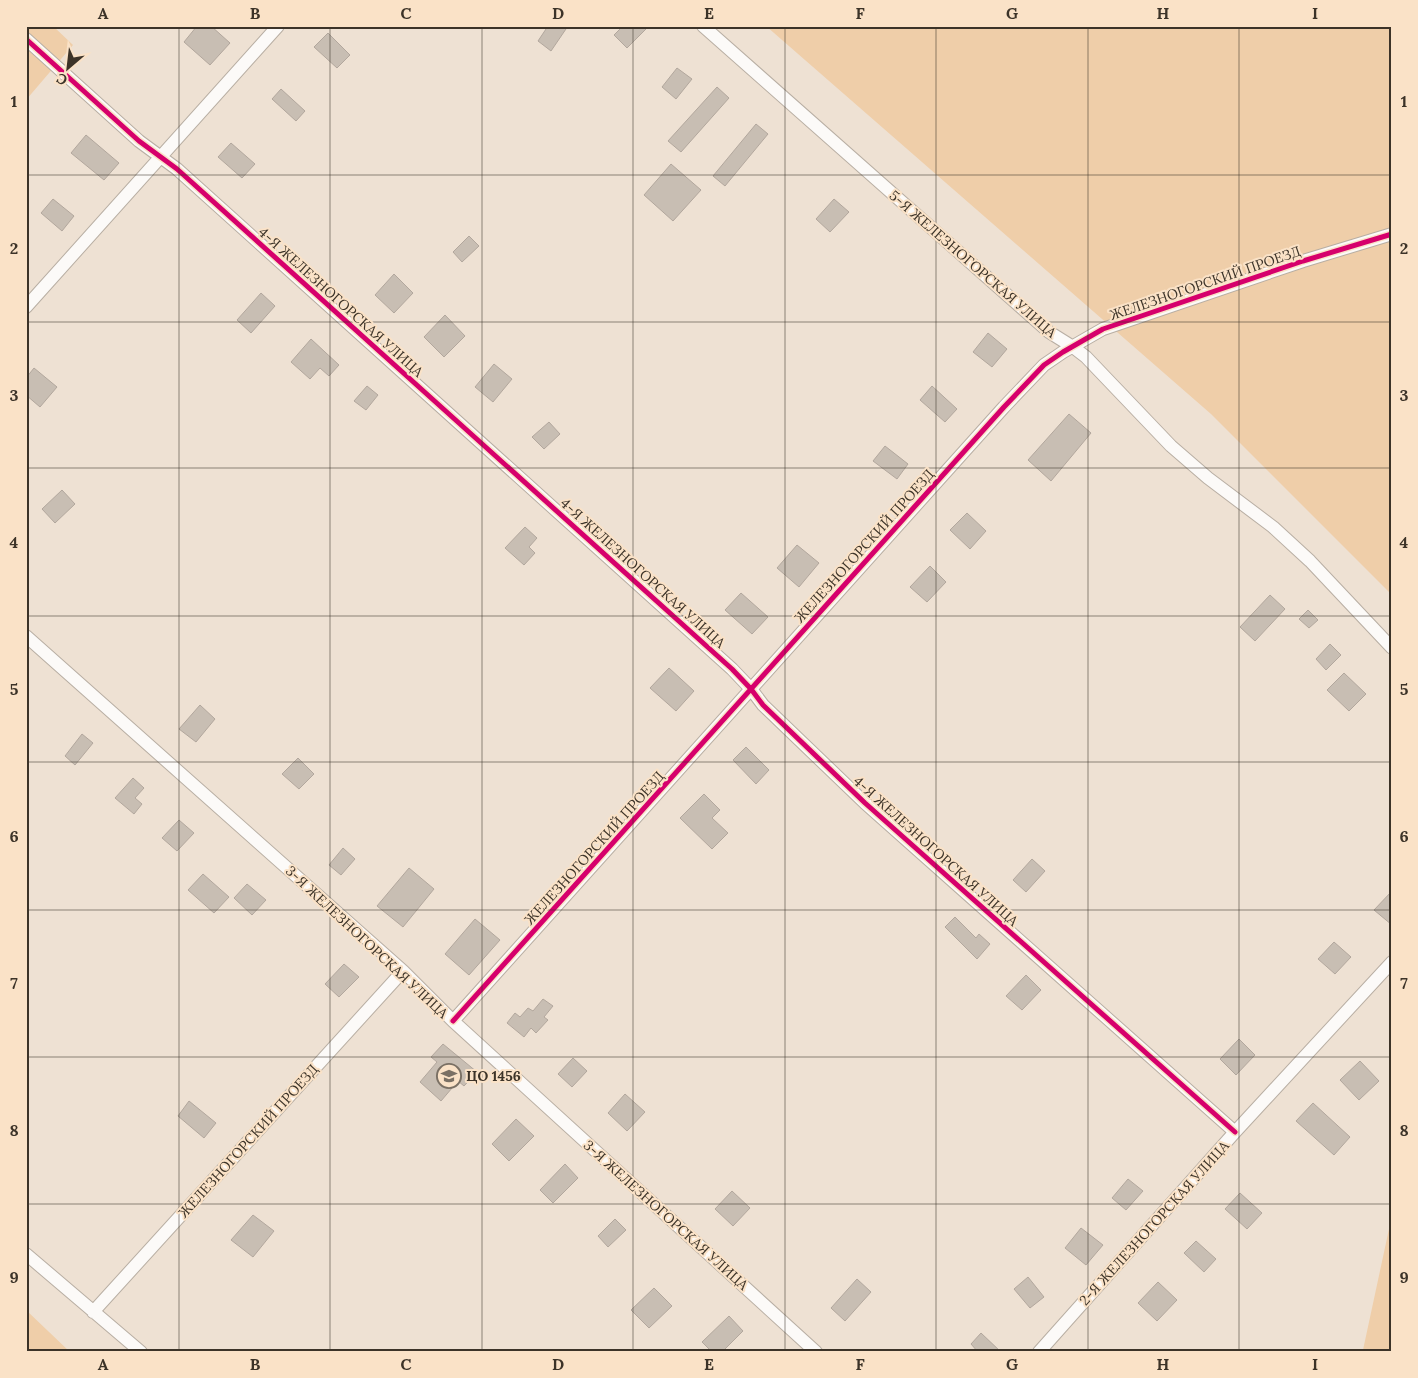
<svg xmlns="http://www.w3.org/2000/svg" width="1418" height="1378" font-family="Lora,serif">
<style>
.green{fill:#efcea9}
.building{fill:#c8beb3;stroke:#b2a79d}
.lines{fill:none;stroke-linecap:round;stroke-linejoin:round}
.street-casing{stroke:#b8aea3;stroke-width:14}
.street{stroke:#fcfaf8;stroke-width:12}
.cycleway-casing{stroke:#fae2c7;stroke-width:8}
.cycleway{stroke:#d6006c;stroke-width:5}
.grid{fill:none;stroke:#3c3328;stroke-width:1;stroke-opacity:0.55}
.labels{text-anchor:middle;stroke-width:4;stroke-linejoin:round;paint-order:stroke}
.street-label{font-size:14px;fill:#3c3328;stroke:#fae2c7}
.poi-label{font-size:14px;font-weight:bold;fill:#3c3328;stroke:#fae2c7;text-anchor:start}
.neatline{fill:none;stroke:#3c3328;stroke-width:2}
.grid-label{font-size:16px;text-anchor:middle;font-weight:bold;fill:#3c3328}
</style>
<rect width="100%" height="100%" fill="#eee1d3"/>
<path class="green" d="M26 26H53L73 45 26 100Z
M766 26H1392V595L1211 414Z
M1392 1215V1352H1361L1363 1350Z
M26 1310 70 1352H26Z"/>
<path class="building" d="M197 26H211L230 43 210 65 184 42Z
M548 26H568L551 51 538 41Z
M623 26H649L627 48 614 35Z
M328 33 350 55 337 68 314 47Z
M677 68 692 79 676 99 662 87Z
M717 87 729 98 681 152 668 141Z
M281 89 305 111 296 121 272 99Z
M756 124 768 134 725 186 713 176Z
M86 135 119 163 104 180 71 153Z
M231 143 255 164 242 178 218 157Z
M671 164 701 190 673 221 644 195Z
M53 199 74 216 62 231 41 213Z
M834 199 849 212 830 232 816 219Z
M469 236 479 246 462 262 453 252Z
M394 274 413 293 394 313 375 295Z
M261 293 275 306 251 333 237 320Z
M445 315 465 336 444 357 424 337Z
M988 333 1007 349 992 367 973 352Z
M311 339 339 365 329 376 320 368 310 379 291 362Z
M494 364 512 379 493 402 475 387Z
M34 368 57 387 40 407 26 395V378Z
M367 386 378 395 366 410 354 401Z
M932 386 957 409 945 422 920 400Z
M1069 414 1091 433 1051 481 1028 460Z
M549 422 560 434 544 449 532 437Z
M885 446 908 464 897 479 873 461Z
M62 490 75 504 55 523 42 509Z
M967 513 986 531 970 549 950 530Z
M525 527 537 538 529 547 535 553 524 565 505 548Z
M797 545 819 563 799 587 777 568Z
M930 566 946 582 927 602 910 587Z
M741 593 768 617 752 634 725 610Z
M1270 595 1285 609 1255 641 1240 627Z
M1308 610 1318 620 1309 628 1299 619Z
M1330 644 1341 655 1326 670 1316 659Z
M669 668 694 691 676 711 650 688Z
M1344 673 1366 694 1349 711 1327 690Z
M200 705 215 719 196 742 179 729Z
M82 734 93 743 75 765 65 756Z
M746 747 769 770 756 784 733 760Z
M298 758 314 774 299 789 282 774Z
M133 778 144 788 135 798 142 804 134 814 115 798Z
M704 794 720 810 712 818 728 833 712 849 680 818Z
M179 820 194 833 177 851 162 838Z
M343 848 355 859 341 875 329 865Z
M1032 859 1045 871 1026 892 1013 880Z
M409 868 434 889 403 927 377 906Z
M203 874 229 897 214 913 188 890Z
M247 884 266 900 252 915 234 898Z
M1392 891V925L1374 910Z
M955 917 976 938 979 934 990 944 977 959 945 927Z
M475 919 500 940 469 975 445 954Z
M1334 942 1351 957 1335 974 1318 959Z
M344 964 359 977 339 997 325 984Z
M1026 975 1041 990 1022 1010 1006 996Z
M543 999 553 1006 544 1017 548 1020 536 1033 531 1028 524 1037 507 1023 515 1013 520 1017 528 1008 533 1011Z
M1239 1039 1255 1055 1236 1075 1220 1059Z
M443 1044 477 1072 464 1086 458 1081 441 1101 420 1082 437 1062 431 1057Z
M573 1058 587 1071 572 1087 558 1074Z
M1360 1061 1379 1081 1359 1100 1340 1080Z
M625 1094 645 1112 627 1131 608 1113Z
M189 1101 216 1123 204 1138 178 1116Z
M1313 1103 1350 1137 1334 1155 1296 1121Z
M516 1119 534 1136 509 1161 492 1144Z
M565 1164 578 1178 553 1203 540 1190Z
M1128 1179 1143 1191 1126 1210 1112 1198Z
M732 1191 750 1208 733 1226 715 1209Z
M1240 1193 1262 1213 1247 1229 1225 1209Z
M253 1215 274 1231 253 1257 231 1240Z
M615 1219 626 1230 608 1247 598 1236Z
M1081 1228 1103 1245 1086 1265 1065 1248Z
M1196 1241 1216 1259 1204 1272 1184 1253Z
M1028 1277 1044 1297 1030 1308 1014 1289Z
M857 1279 871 1292 845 1321 831 1308Z
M1158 1282 1177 1300 1157 1321 1138 1303Z
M654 1288 672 1306 649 1328 631 1310Z
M729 1316 743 1331 722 1352H712L702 1342Z
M981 1333 1001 1352H978L971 1344Z"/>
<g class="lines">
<defs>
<path id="street" d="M703 26 1049 332 1073 347 1086 357 1171 446 1208 478 1273 527 1310 561 1392 648
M26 39 139 141 177 169 732 669 751 689 763 705 865 803 1235 1132
M26 307 278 26
M26 636 403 971 453 1021 816 1352
M453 1021 1004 407 1044 365 1063 352 1103 329 1303 261 1392 234
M26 1254 141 1352
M93 1312 403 971
M1039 1352 1235 1132 1392 962"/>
</defs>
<use href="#street" class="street-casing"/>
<use href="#street" class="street"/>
<defs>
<path id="cycleway" d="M26 39 139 141 177 169 732 669 751 689 763 705 865 803 1235 1132
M453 1021 1004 407 1044 365 1063 352 1103 329 1303 261 1392 234"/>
</defs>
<use href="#cycleway" class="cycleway-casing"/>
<use href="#cycleway" class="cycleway"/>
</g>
<path class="grid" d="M179 26V1352M330 26V1352M482 26V1352M633 26V1352M785 26V1352M936 26V1352M1088 26V1352M1239 26V1352M26 175H1392M26 322H1392M26 468H1392M26 616H1392M26 762H1392M26 910H1392M26 1057H1392M26 1204H1392"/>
<defs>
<symbol id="school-ring" viewBox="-11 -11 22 22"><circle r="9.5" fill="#fae2c7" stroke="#7a7064" stroke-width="1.5"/><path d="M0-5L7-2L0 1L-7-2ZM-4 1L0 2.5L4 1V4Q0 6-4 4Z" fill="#7a7064"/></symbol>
</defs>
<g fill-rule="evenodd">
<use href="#school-ring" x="435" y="1062" width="28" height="28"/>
</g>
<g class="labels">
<g class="street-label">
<text transform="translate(973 264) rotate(41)" y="5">5-Я ЖЕЛЕЗНОГОРСКАЯ УЛИЦА</text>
<text transform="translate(1205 283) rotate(-19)" y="5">ЖЕЛЕЗНОГОРСКИЙ ПРОЕЗД</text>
<text transform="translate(341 302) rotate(42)" y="5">4-Я ЖЕЛЕЗНОГОРСКАЯ УЛИЦА</text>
<text transform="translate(864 546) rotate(-48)" y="5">ЖЕЛЕЗНОГОРСКИЙ ПРОЕЗД</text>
<text transform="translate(643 573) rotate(42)" y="5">4-Я ЖЕЛЕЗНОГОРСКАЯ УЛИЦА</text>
<text transform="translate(594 848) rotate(-48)" y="5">ЖЕЛЕЗНОГОРСКИЙ ПРОЕЗД</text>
<text transform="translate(936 851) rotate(42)" y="5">4-Я ЖЕЛЕЗНОГОРСКАЯ УЛИЦА</text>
<text transform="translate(367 942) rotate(43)" y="5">3-Я ЖЕЛЕЗНОГОРСКАЯ УЛИЦА</text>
<text transform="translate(248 1141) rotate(-48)" y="5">ЖЕЛЕЗНОГОРСКИЙ ПРОЕЗД</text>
<text transform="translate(666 1215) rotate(42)" y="5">3-Я ЖЕЛЕЗНОГОРСКАЯ УЛИЦА</text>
<text transform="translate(1154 1223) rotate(-48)" y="5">2-Я ЖЕЛЕЗНОГОРСКАЯ УЛИЦА</text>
</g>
<g class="poi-label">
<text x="466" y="1081">ЦО 1456</text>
</g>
</g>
<rect width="1418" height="1378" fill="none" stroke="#fae2c7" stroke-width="55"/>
<g transform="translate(68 68) rotate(208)" stroke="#fae2c7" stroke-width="4" paint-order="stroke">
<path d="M0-4L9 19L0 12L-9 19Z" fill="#3c3328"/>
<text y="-8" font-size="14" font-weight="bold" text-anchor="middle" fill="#3c3328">С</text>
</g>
<rect x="28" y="28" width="1362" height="1322" class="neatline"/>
<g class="grid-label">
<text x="103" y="19">A</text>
<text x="255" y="19">B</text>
<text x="406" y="19">C</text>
<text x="558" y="19">D</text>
<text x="709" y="19">E</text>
<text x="860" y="19">F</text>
<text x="1012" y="19">G</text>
<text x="1163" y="19">H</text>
<text x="1315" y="19">I</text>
<text x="14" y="107">1</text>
<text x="1404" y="107">1</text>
<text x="14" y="254">2</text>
<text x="1404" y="254">2</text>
<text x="14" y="401">3</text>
<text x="1404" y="401">3</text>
<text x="14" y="548">4</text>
<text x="1404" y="548">4</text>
<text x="14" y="695">5</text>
<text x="1404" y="695">5</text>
<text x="14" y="842">6</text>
<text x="1404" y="842">6</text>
<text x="14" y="989">7</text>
<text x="1404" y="989">7</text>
<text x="14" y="1136">8</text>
<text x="1404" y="1136">8</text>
<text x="14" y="1283">9</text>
<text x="1404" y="1283">9</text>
<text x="103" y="1370">A</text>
<text x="255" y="1370">B</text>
<text x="406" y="1370">C</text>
<text x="558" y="1370">D</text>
<text x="709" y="1370">E</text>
<text x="860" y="1370">F</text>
<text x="1012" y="1370">G</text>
<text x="1163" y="1370">H</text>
<text x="1315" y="1370">I</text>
</g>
</svg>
